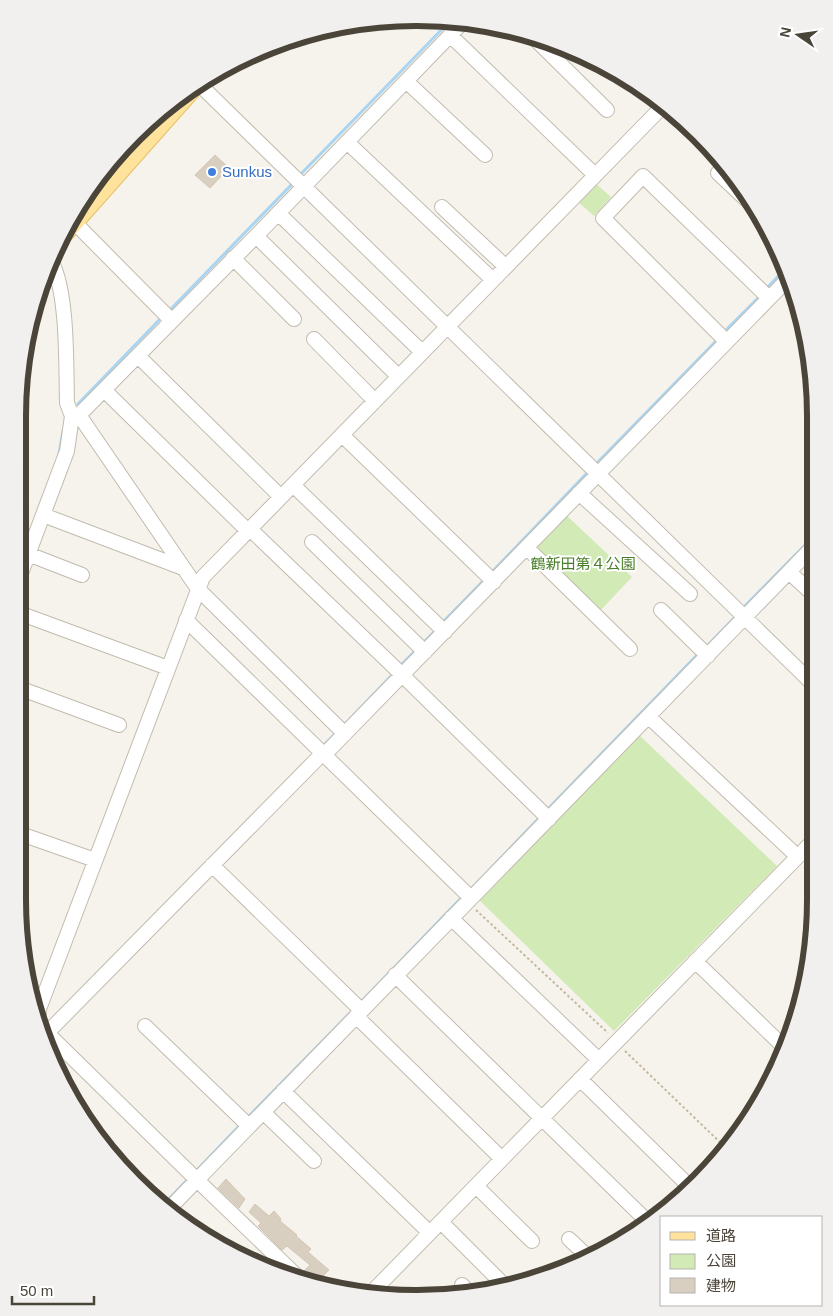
<svg xmlns="http://www.w3.org/2000/svg" width="833" height="1316" font-family="Helvetica,'Noto Sans JP',sans-serif">
<style>
.green{fill:#d2eab5}
.lines{fill:none;stroke-linecap:round;stroke-linejoin:round}
.stream{stroke:#a9d4f2;stroke-width:3}
.building{fill:#d8cfc1;stroke:#d3c7b4}
.minor-casing{stroke:#c2bbae;stroke-width:16}
.major-casing{stroke:#e6c16a;stroke-width:20}
.path{stroke:#c4b79f;stroke-width:2;stroke-dasharray:2.5 2.5;stroke-linecap:butt}
.minor{stroke:#fff;stroke-width:14}
.major{stroke:#ffe39c;stroke-width:18}
.shop-dot{fill:#3f7fe0;stroke:#fff;stroke-width:2}
.labels{text-anchor:middle;stroke-width:4;stroke-linejoin:round;paint-order:stroke}
.shop-label{font-size:15px;fill:#366cbe;stroke:#fff;text-anchor:start}
.park-label{font-size:15px;fill:#4a7f2a;stroke:#fff}
.rim{fill:none;stroke:#4b4439;stroke-width:6}
</style>
<rect width="100%" height="100%" fill="#f6f3ec"/>
<path class="green" d="M593 181 611 197 594 216 576 200Z
M565 514 632 577 599 612 535 546Z
M639 735 777 866 614 1031 478 899Z"/>
<g class="lines">
<path class="stream" d="M298 177 451 20
M766 289 785 269
M168 312 294 182
M724 332 760 296
M78 404 163 316
M59 454 63 431
M595 465 718 339
M491 573 589 471
M742 609 814 536
M442 623 485 579
M421 645 436 630
M706 647 736 616
M400 666 417 649
M343 726 394 673
M322 747 337 732
M545 812 699 653
M469 891 541 816
M359 1004 464 895
M247 1118 353 1010
M195 1172 241 1124
M163 1205 189 1178"/>
</g>
<path class="building" d="M215 155 229 168 210 188 195 175Z
M226 1179 245 1199 239 1208 218 1188Z
M255 1204 269 1216 274 1211 281 1219 280 1221 297 1235 296 1236 311 1249 308 1252 329 1270 317 1282 309 1281 308 1276 304 1271 310 1265 287 1246 282 1250 258 1226 261 1223 249 1212Z"/>
<g class="lines">
<defs>
<path id="minor" d="M450 35 595 175
M531 35 607 110
M406 81 485 155
M199 84 813 684
M664 105 203 577 39 1009 38 1021 42 1028 197 1180 814 546
M347 142 493 280
M718 173 754 207
M442 207 506 267
M278 213 422 352
M74 222 172 321
M256 236 398 376
M233 258 294 319
M314 339 375 401
M726 341 603 218 643 176 769 298
M138 356 281 497
M104 390 248 531
M79 415 256 236 464 21
M72 416 79 415 198 589 345 734
M342 435 494 582
M293 485 445 632
M579 493 690 594
M43 515 183 568
M250 529 394 667 549 819
M312 542 425 652
M527 548 630 649
M28 554 82 575
M789 572 814 595
M20 576 67 451 72 416 67 403C66 366 68 294 52 263
M661 610 708 656
M19 613 168 668
M186 620 471 898
M19 688 119 725
M649 717 797 856
M18 833 95 860
M212 865 361 1010
M451 918 599 1060
M695 961 786 1049
M395 975 648 1222
M356 1016 502 1159
M145 1026 249 1126
M43 1037 318 758 328 751 789 278
M580 1079 689 1186
M283 1091 430 1233
M263 1112 314 1161
M476 1186 532 1241
M168 1210 197 1180 300 1279
M441 1222 506 1287
M569 1239 586 1255
M462 1285 469 1292
M373 1291 813 841"/>
<path id="major" d="M60 238 193 88"/>
</defs>
<use href="#minor" class="minor-casing"/>
<use href="#major" class="major-casing"/>
<path class="path" d="M476 910 608 1033
M625 1051 726 1148"/>
<use href="#minor" class="minor"/>
<use href="#major" class="major"/>
</g>
<circle class="shop-dot" cx="212" cy="172" r="5"/>
<g class="labels">
<g class="shop-label">
<text x="222" y="177">Sunkus</text>
</g>
<g class="park-label">
<text x="583" y="569">鶴新田第４公園</text>
</g>
</g>
<path d="M0 0H833V1316H0ZM416 26H417A390 390 0 0 1 807 416V900A390 390 0 0 1 417 1290H416A390 390 0 0 1 26 900V416A390 390 0 0 1 416 26Z" fill="#f1f0ef" fill-rule="evenodd"/>
<path class="rim" d="M416 26H417A390 390 0 0 1 807 416V900A390 390 0 0 1 417 1290H416A390 390 0 0 1 26 900V416A390 390 0 0 1 416 26Z"/>
<rect x="660" y="1216" width="162" height="90" fill="#ffffff" stroke="#b7b4b0"/>
<rect x="670" y="1232" width="25" height="8" fill="#ffe39c" stroke="#b7b4b0"/>
<text x="706" y="1241" font-size="15" fill="#4b4439">道路</text>
<rect x="670" y="1254" width="25" height="15" fill="#d2eab5" stroke="#b7b4b0"/>
<text x="706" y="1266" font-size="15" fill="#4b4439">公園</text>
<rect x="670" y="1278" width="25" height="15" fill="#d8cfc1" stroke="#b7b4b0"/>
<text x="706" y="1291" font-size="15" fill="#4b4439">建物</text>
<g transform="translate(798 35) rotate(283)" stroke="#ffffff" stroke-width="4" paint-order="stroke">
<path d="M0-4L9 19L0 12L-9 19Z" fill="#4b4439"/>
<text y="-8" font-size="14" font-weight="bold" text-anchor="middle" fill="#4b4439">N</text>
</g>
<path d="M12 1296v8h82v-8" fill="none" stroke="#4b4439" stroke-width="2.5"/>
<text x="20" y="1296" font-size="15" fill="#4b4439" stroke="#ffffff" stroke-width="4" paint-order="stroke">50 m</text>
</svg>
